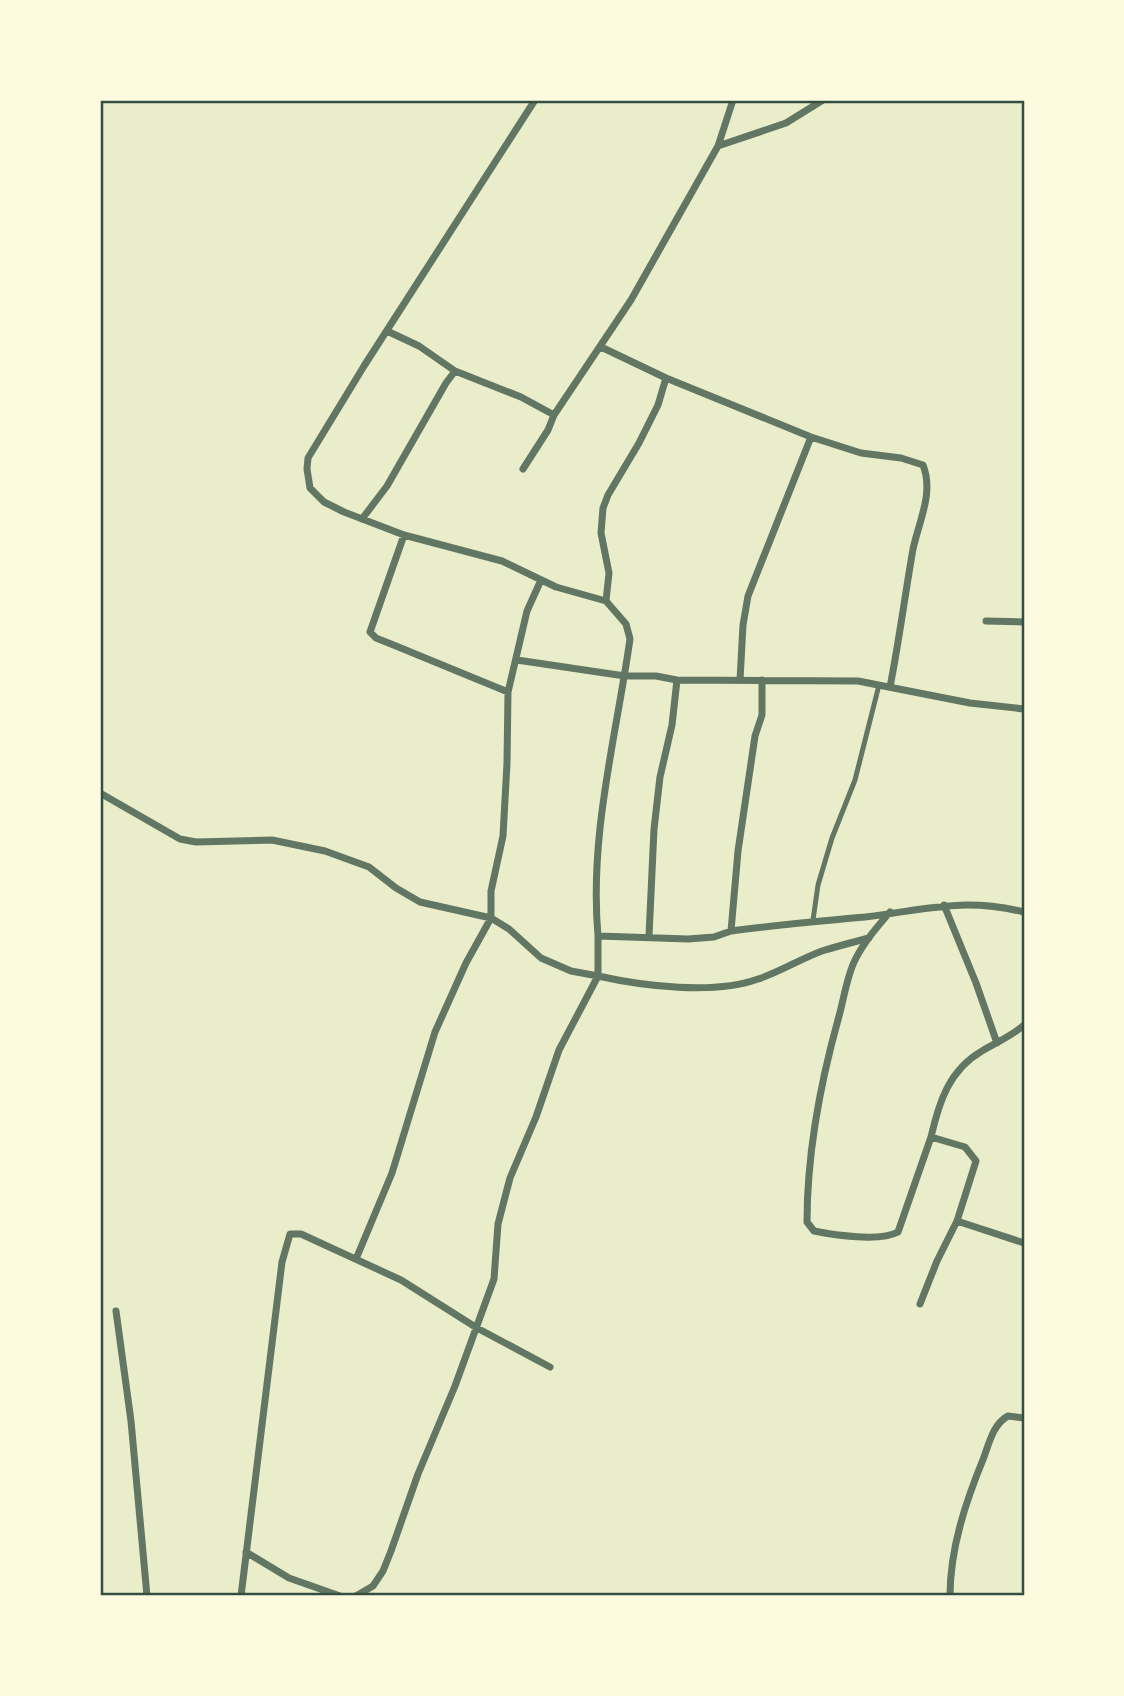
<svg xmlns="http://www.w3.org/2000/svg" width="1124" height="1696" font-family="'Exo 2',sans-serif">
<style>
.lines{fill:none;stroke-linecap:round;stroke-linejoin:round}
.service{stroke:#617663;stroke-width:5}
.minor{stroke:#617663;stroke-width:7}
.neatline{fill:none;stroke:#344e41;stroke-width:2.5}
</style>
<rect width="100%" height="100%" fill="#e9edc9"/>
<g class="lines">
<path class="service" d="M813 920 818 885 832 838 855 780 879 685"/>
<path class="minor" d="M535 100 364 366 308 458 307 469 310 488 324 502 344 512 404 535 502 561 556 587 606 601
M718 146 786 123 823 100
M387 331 419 346 455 371 521 397 554 415
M601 347 666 378 811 437 861 453 901 458 923 465C934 493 919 521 913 549 905 595 899 641 890 687
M523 469 548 430 554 415 631 300 718 146 733 100
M362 519 387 486 446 383 455 371
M404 535 370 632 376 638 396 646 508 692
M986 621 1024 622
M517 660 625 676H656L677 680 858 681 970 703 1024 709
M740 680 743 625 748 596 811 437
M100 793 180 839 196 842 272 840 325 851 369 867 396 888 420 902 491 918 509 929 541 958 571 971 598 976V936L688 939 714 937 731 931C776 925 820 921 865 917 925 910 962 897 1024 912
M944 905 976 983 997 1043
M890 912C877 927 864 942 855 960 847 976 844 998 839 1016 820 1084 807 1151 807 1222L814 1231C834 1235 880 1242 898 1232L931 1137 965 1147 976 1161 957 1221
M731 931 738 851 755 736 762 715V680
M598 936C589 835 616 738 630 639L626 624 606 601 609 573 601 533 603 508 608 495 639 443 658 405 666 378
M649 936 654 829 660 777 672 725 677 680
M931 1137C939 1102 949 1070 982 1051 997 1042 1012 1036 1024 1025
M356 1259 392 1173 435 1032 466 963 491 918V891L503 836 507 763 508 692 527 611 541 580
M920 1304 937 1261 957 1221 1024 1243
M116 1311 131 1421 147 1596
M246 1552 289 1578 340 1596
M241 1596 282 1262 290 1234H301L401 1280 477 1328 550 1367
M356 1596 373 1586 383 1571 391 1551 418 1474 455 1386 494 1279 498 1224 510 1178 536 1117 559 1050 598 976C643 986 714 995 758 979 780 972 800 959 822 951 838 946 854 942 869 938
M950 1596C950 1548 966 1501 984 1457 989 1443 994 1423 1008 1416L1024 1418"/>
</g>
<rect width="1124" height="1696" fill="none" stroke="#fefae0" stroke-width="203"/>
<rect x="102" y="102" width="921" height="1492" class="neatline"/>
</svg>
